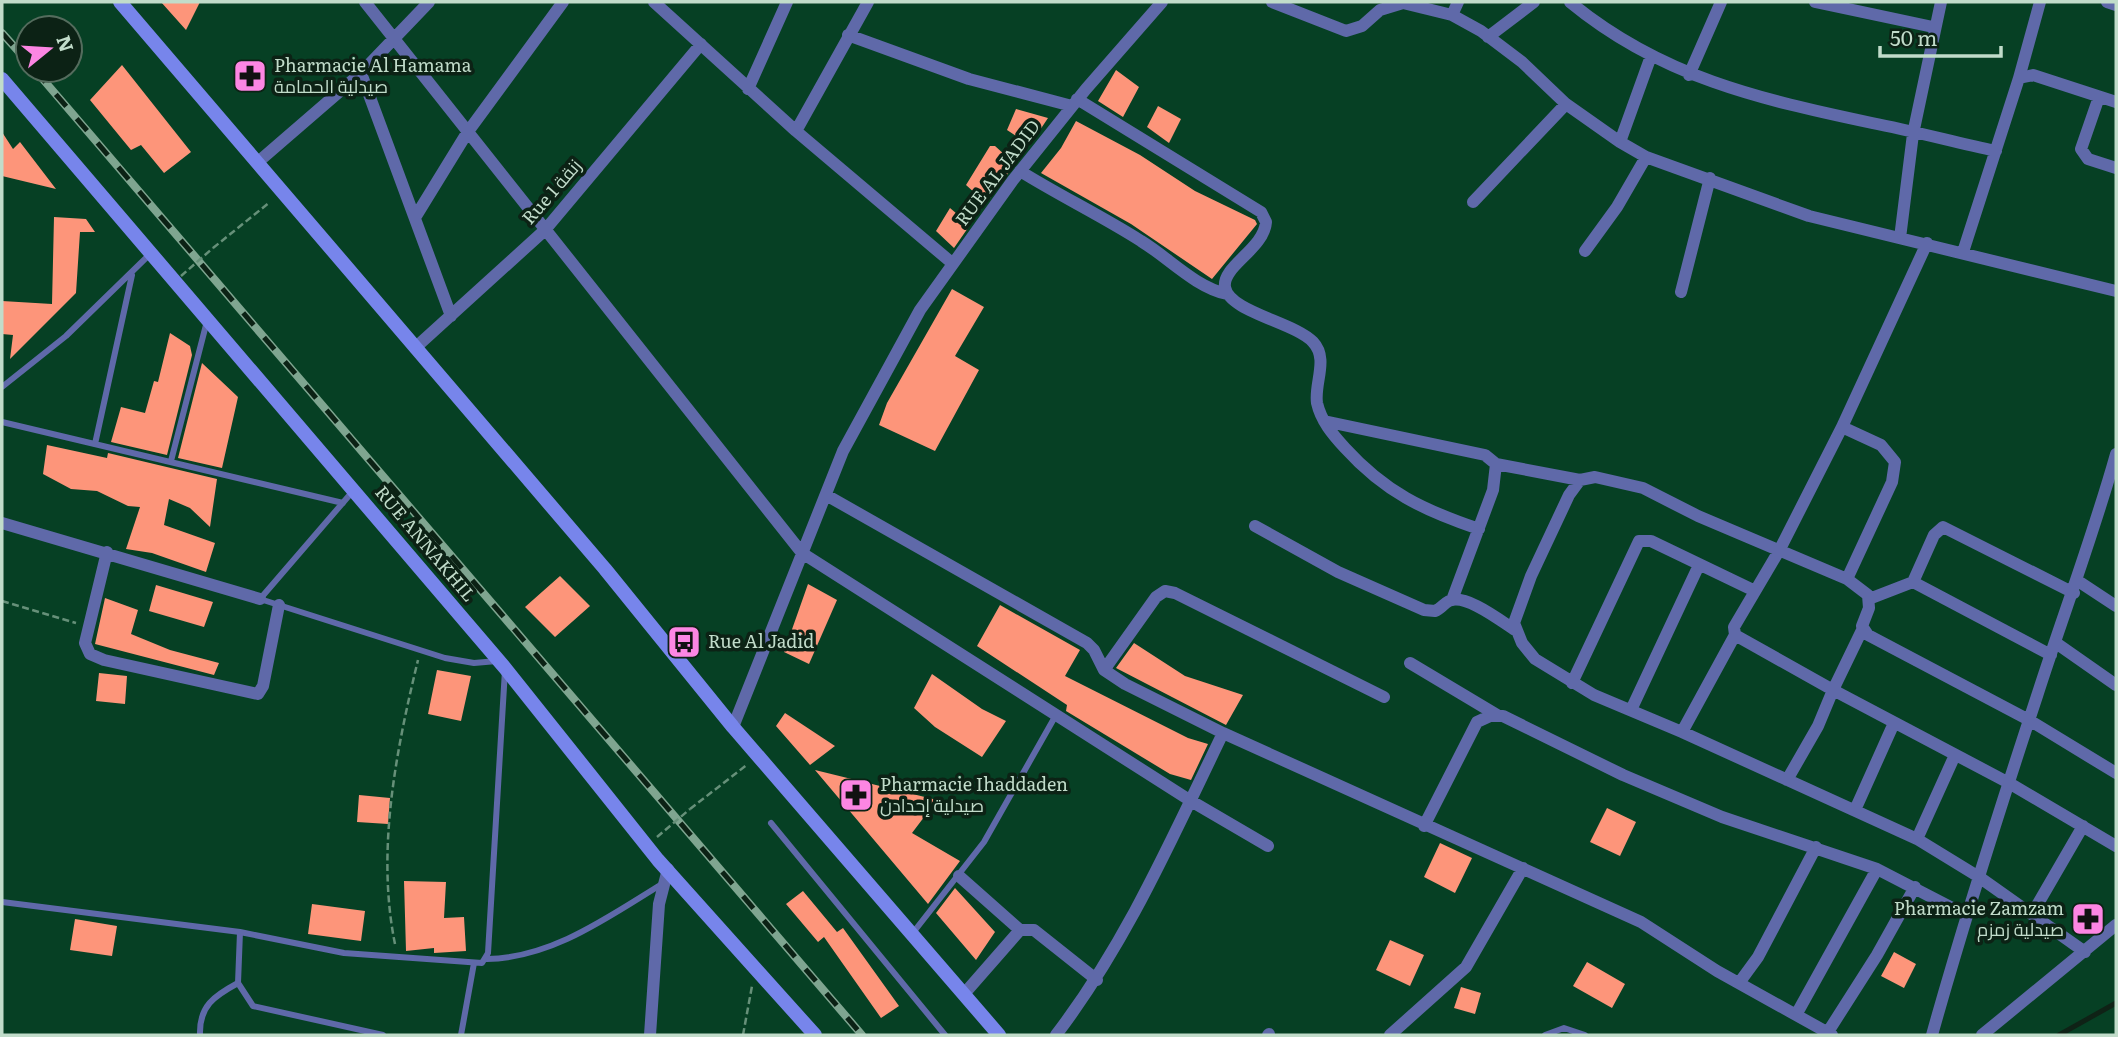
<svg xmlns="http://www.w3.org/2000/svg" width="2118" height="1037" font-family="Literata,Cairo,serif">
<style>
.lines{fill:none;stroke-linecap:round;stroke-linejoin:round}
.stream{stroke:#0f2216;stroke-width:5}
.building{fill:#fd957a}
.path{stroke:#669079;stroke-width:2.5;stroke-dasharray:7 3.5;stroke-linecap:butt}
.lane{stroke:#5f69a9;stroke-width:6}
.street{stroke:#5f69a9;stroke-width:12}
.secondary{stroke:#7785eb;stroke-width:14}
.rail-casing{stroke:#7fa590;stroke-width:8}
.rail{stroke:#0c2215;stroke-width:5;stroke-dasharray:16;stroke-linecap:butt}
.path-bridge{stroke:#669079;stroke-width:2.5;stroke-dasharray:7 3.5;stroke-linecap:butt}
.labels{text-anchor:middle;stroke-width:7;stroke-linejoin:round;paint-order:stroke}
.poi-label{font-size:18px;fill:#c1dcca;stroke:#0c2215;text-anchor:start}
.street-label{font-size:18px;fill:#c1dcca;stroke:#0c2215}
</style>
<rect width="100%" height="100%" fill="#064024"/>
<g class="lines">
<path class="stream" d="M2059 1035 2116 1003"/>
</g>
<path class="building" d="M161 2H200L186 30Z
M122 65 191 152 164 173 141 145 131 150 90 100Z
M1116 70 1139 87 1123 117 1098 101Z
M1158 106 1181 119 1169 143 1147 127Z
M1016 109 1048 118 1030 145 1007 130Z
M1076 121 1140 155 1195 191 1255 220 1257 224 1212 279 1131 224 1041 173 1061 148Z
M2 132 13 149 20 142 56 189 2 176Z
M990 146H995L1015 164 986 203 966 185Z
M950 208 970 225 954 248 936 231Z
M54 217 86 219 95 232H80L76 293 10 359 13 335 2 334V301L52 304Z
M952 289 984 307 955 356 979 370 935 451 879 425 887 403Z
M170 333 190 346 192 355 167 455 111 442 121 407 145 413 154 381 158 382Z
M202 363 238 397 222 468 178 458Z
M47 445 107 458 108 453 217 479 210 527 190 508 169 499 164 525 215 543 206 572 152 553 126 549 140 507 128 506 97 491 71 489 43 474Z
M560 576 590 606 555 637 525 607Z
M808 584 837 600 809 664 784 652Z
M156 585 213 602 204 627 149 611Z
M105 598 138 610 131 634 170 650 219 663 214 675 95 644Z
M1000 605 1080 650 1065 676 1188 738 1208 744 1191 780 1170 774 1066 711 1067 705 977 646Z
M1134 643 1185 676 1243 695 1226 725 1116 668Z
M437 670 471 676 461 721 428 714Z
M99 673 127 676 125 704 96 701Z
M932 674 982 709 1006 721 982 757 935 727 914 708Z
M785 713 835 746 810 765 776 726Z
M815 770 937 800 912 833 960 861 928 904Z
M359 795 390 798 388 824 357 822Z
M1607 808 1636 822 1620 856 1590 842Z
M1440 843 1472 858 1455 893 1424 877Z
M404 881 446 882 444 918 464 917 466 951 434 953V948L406 951Z
M955 888 995 932 976 960 936 913Z
M803 891 837 932 843 928 899 1006 881 1018 824 937 818 942 786 904Z
M312 904 365 911 361 941 308 934Z
M75 919 117 926 112 956 70 950Z
M1390 940 1424 955 1410 986 1376 970Z
M1894 952 1916 964 1904 988 1881 976Z
M1587 962 1625 984 1612 1008 1573 986Z
M1461 987 1481 993 1475 1014 1454 1008Z"/>
<g class="lines">
<path class="path" d="M213 248 270 202
M2 601 76 623
M690 809 748 764
M395 944C376 851 396 751 418 660
M743 1035 752 986"/>
<path class="lane" d="M2 387 66 336 150 254
M2 422 343 503
M95 444 132 275
M171 461 207 321
M353 491 260 599 445 658 474 663 497 661
M771 823 945 1035
M2 902 240 932 344 953 482 963 488 953 505 670
M240 932 238 983 253 1006 383 1035
M912 934 984 842 1056 715
M487 959C552 958 608 917 662 884
M200 1035C199 1006 214 996 238 983
M461 1035 474 963
M1545 1035 1564 1028 1585 1035"/>
<path class="street" d="M365 2 802 553 1191 801 1268 846
M654 2 796 131 952 263
M1272 2 1346 31 1362 26 1380 10 1403 3 1452 15 1481 31 1522 62 1566 104 1620 142 1646 157 1809 216 2116 291
M1570 2C1661 77 1759 99 1872 123 1913 131 1954 142 1996 151
M1815 2 1933 27
M2107 2 2116 5
M1452 15 1458 2
M848 35 969 79 1072 106
M1488 37 1534 2
M361 73 451 316
M1689 75 1721 2
M2019 78 2040 2
M748 89 787 2
M2099 97 2081 149 2088 159 2116 168
M1077 99 1261 212 1266 222C1264 249 1222 266 1225 287 1229 312 1294 322 1313 342 1329 359 1314 383 1317 403 1321 421 1333 435 1345 448 1385 492 1423 510 1479 529
M796 131 868 2
M1620 142 1651 56
M258 162 361 73 429 2
M1020 171C1060 196 1102 216 1141 241 1169 258 1195 287 1227 294
M1473 202 1566 104
M416 216 467 133 563 2
M1900 238 1913 134 1941 2
M1585 251 1617 207 1646 157
M1963 252 2019 78 2033 75 2116 102
M1681 292 1710 178
M415 348 545 230 701 44
M1324 421 1485 455 1496 464 1493 490 1452 600
M1496 464 1580 480 1595 477 1643 488 1698 516 1847 579 1868 595 1869 608 1862 626 1868 635 2029 720 2116 773
M1580 480 1569 495 1531 576 1514 623 1522 643 1535 659 1594 695 1682 732 1917 839 1979 877 2085 952
M826 495 1087 643 1094 650 1104 670 1125 684 1223 733 1641 922 1717 971 1832 1035
M2 523 260 599
M1255 526 1338 572 1424 610 1435 611C1441 609 1443 604 1449 601 1465 593 1501 621 1515 630
M107 552 85 643 90 654 104 660 258 694 263 686 279 605
M1847 579 1892 482 1895 462 1881 445 1842 427 1927 243
M2078 581 2116 606
M1913 582 2051 655
M1869 599 1913 582 1934 535 1943 527 2074 593
M1862 630 1833 690 2009 783 2116 846
M1735 635 1833 690 1818 726 1787 780
M2056 643 2116 685
M1410 663 1497 715
M1104 670 1156 597 1165 591 1175 593 1384 697
M1572 683 1639 541H1651L1755 591
M1631 710 1699 565
M733 727 843 451 920 310 1013 180 1086 89 1162 2
M1682 732 1735 635 1734 627 1780 549 1842 427
M1855 810 1894 723
M1424 826 1477 722 1490 716H1503L1623 775 1722 817 1877 869 1966 915
M1917 839 1955 755
M959 876 1020 930
M2032 914 2083 826
M1739 983 1758 957 1816 847
M964 994 1020 930H1034L1097 980
M1796 1015 1877 869
M650 1035 659 904 668 869
M1056 1035C1127 942 1172 838 1223 733
M1268 1035 1269 1034
M1390 1035 1466 967 1523 868
M1826 1035 1877 955 1915 887
M1932 1035C1964 921 2000 808 2037 696 2063 615 2093 536 2116 454
M1982 1035 2116 925"/>
<path class="secondary" d="M120 2 605 569 733 727 999 1035
M2 79 505 668 658 860 815 1035"/>
<defs>
<path id="rail" d="M2 33 28 62
M35 70 862 1035"/>
</defs>
<use href="#rail" class="rail-casing"/>
<use href="#rail" class="rail"/>
<path class="path-bridge" d="M181 276 213 248
M657 837 690 809"/>
</g>
<defs>
<symbol id="pharmacy-square" viewBox="-11 -11 22 22"><rect x="-9" y="-9" width="18" height="18" rx="4" fill="#fc86e3" stroke="#0c2215"/><path d="M-2-6h4v4h4v4h-4v4h-4v-4h-4v-4h4Z" fill="#111"/></symbol>
<symbol id="bus-square" viewBox="-11 -11 22 22"><rect x="-9" y="-9" width="18" height="18" rx="4" fill="#fc86e3" stroke="#0c2215"/><path d="M-5-6H5V4H4V6H2V4H-2V6H-4V4H-5ZM-3.5-4V0h7V-4ZM-3.5 1.2v1.5H-2V1.2ZM2 1.2v1.5H3.5V1.2Z" fill="#111"/></symbol>
</defs>
<g fill-rule="evenodd">
<use href="#pharmacy-square" x="231" y="57" width="38" height="38"/>
<use href="#bus-square" x="665" y="623" width="38" height="38"/>
<use href="#pharmacy-square" x="837" y="776" width="38" height="38"/>
<use href="#pharmacy-square" x="2069" y="900" width="38" height="38"/>
</g>
<g class="labels">
<g class="poi-label">
<text x="274" y="72">Pharmacie Al Hamama<tspan x="274" dy="21">صيدلية الحمامة</tspan></text>
<text x="708" y="648">Rue Al Jadid</text>
<text x="880" y="791">Pharmacie Ihaddaden<tspan x="880" dy="21">صيدلية إحدادن</tspan></text>
<text x="2064" y="915" text-anchor="end">Pharmacie Zamzam<tspan x="2064" dy="21">صيدلية زمزم</tspan></text>
</g>
<g class="street-label">
<text transform="translate(998 173) rotate(-53)" y="6">RUE AL JADID</text>
<text transform="translate(552 192) rotate(-49)" y="6">Rue 1 زنقة</text>
<text transform="translate(425 544) rotate(50)" y="6">RUE ANNAKHIL</text>
</g>
</g>
<rect width="2118" height="1037" fill="none" stroke="#c1dcca" stroke-width="7"/>
<g transform="translate(49 49) rotate(72)"><circle r="33" fill="#0c2215" stroke="#546c5d" stroke-width="2"/>
<path d="M0-5L12 26L0 18L-12 26Z" fill="#fc86e3"/>
<text y="-10" font-size="19" font-weight="bold" text-anchor="middle" fill="#c1dcca">N</text>
</g>
<path d="M1880 46v10h121v-10" fill="none" stroke="#c1dcca" stroke-width="3.5"/>
<text x="1890" y="46" font-size="21" fill="#c1dcca" stroke="#0c2215" stroke-width="5" paint-order="stroke">50 m</text>
</svg>
